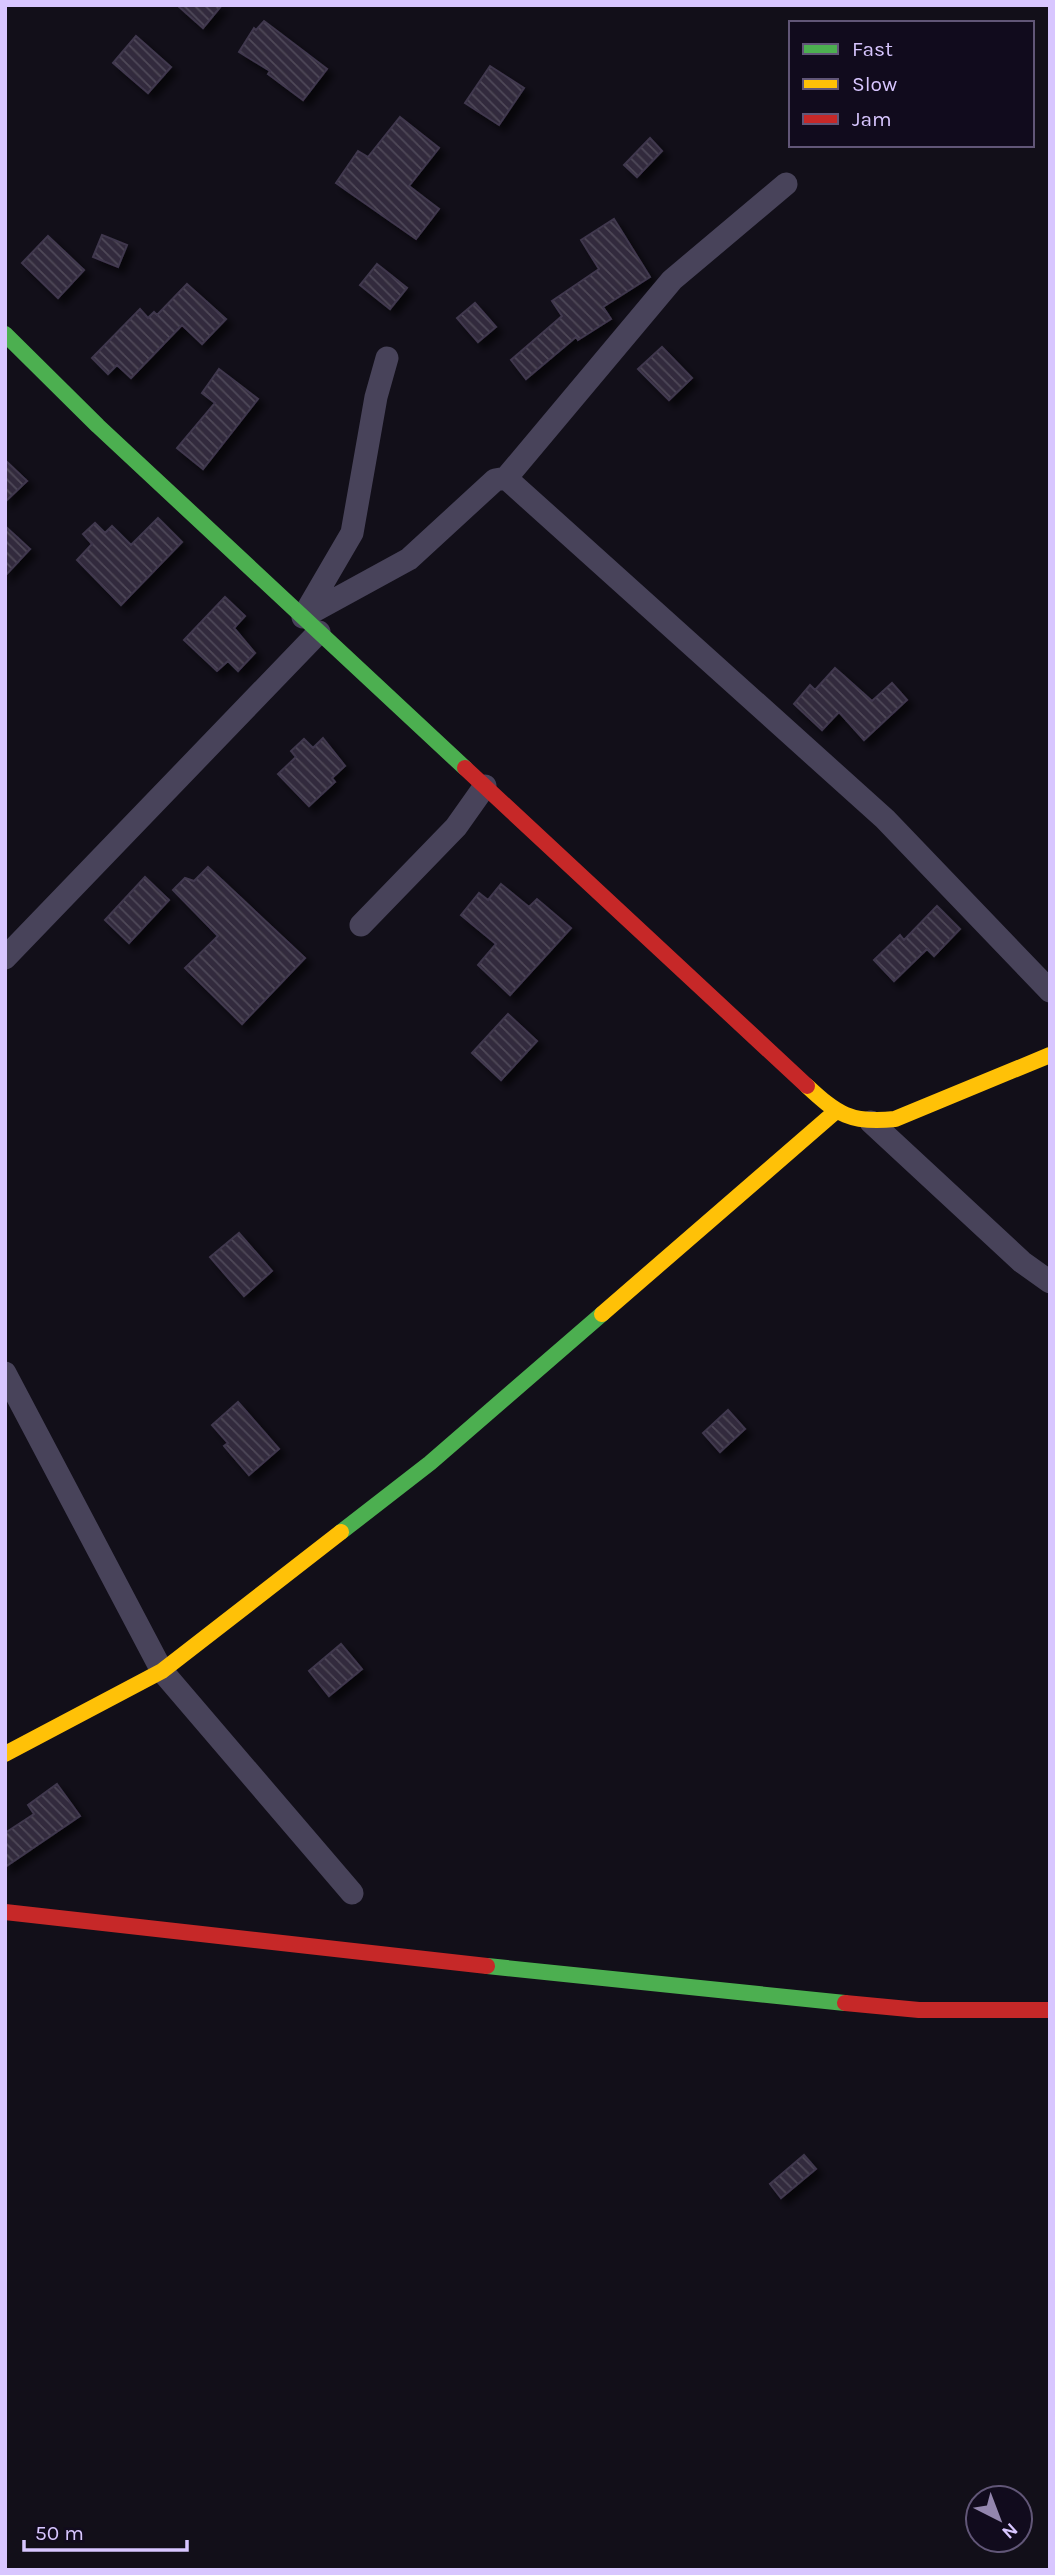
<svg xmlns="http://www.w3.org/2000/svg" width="1055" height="2575" font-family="Karla,sans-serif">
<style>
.building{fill:url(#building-back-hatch);stroke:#40384e;stroke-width:2;filter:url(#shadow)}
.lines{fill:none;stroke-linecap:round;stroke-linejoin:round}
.street{stroke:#48435a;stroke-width:23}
.fast{stroke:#4caf50;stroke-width:16}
.slow{stroke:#ffc107;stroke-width:16}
.jam{stroke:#c62828;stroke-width:16}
</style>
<defs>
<pattern id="building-back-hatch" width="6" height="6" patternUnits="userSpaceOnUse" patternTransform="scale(1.75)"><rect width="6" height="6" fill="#322b3c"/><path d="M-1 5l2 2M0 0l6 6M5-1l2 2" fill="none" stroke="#4f4859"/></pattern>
<filter id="shadow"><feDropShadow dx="6" dy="6" stdDeviation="3.5" flood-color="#0009"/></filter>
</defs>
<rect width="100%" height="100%" fill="#120f19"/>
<path class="building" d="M177 5H222L203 28Z
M264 21 327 69 303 100 268 74 270 71 239 52 254 28 256 30Z
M136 36 171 67 148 93 113 63Z
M490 66 524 88 499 125 465 103Z
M400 117 439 148 409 186 439 209 416 239 336 183 358 151 368 157Z
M650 138 662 151 637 177 624 165Z
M614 219 650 277 603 307 611 319 578 340 576 337 526 379 511 360 562 316 552 301 599 269 581 240Z
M102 235 127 245 118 267 93 257Z
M48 236 84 270 58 298 22 263Z
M377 264 407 288 390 309 360 285Z
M187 284 226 319 202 344 182 325 131 378 117 365 108 374 92 358 140 309 148 318 154 312 157 315Z
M475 303 496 327 478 342 457 318Z
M662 347 692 378 669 400 638 369Z
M219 369 258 399 203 469 177 448 215 403 202 393Z
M5 460 27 481 5 502Z
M158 518 182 542 121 605 77 560 92 544 83 534 95 523 105 533 112 526 131 545Z
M5 526 30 549 5 576Z
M225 597 245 616 234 628 255 653 238 671 228 661 217 671 184 640Z
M835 668 872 701 892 683 907 700 864 740 839 712 822 730 794 704 810 685 815 690Z
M323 738 345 766 332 778 335 782 309 806 278 774 296 757 291 751 304 739 313 748Z
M208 867 305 958 242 1024 185 968 218 936 173 890 185 878 194 881Z
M145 877 169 900 129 943 105 920Z
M501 884 529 907 537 899 571 928 510 995 478 965 496 944 461 915 479 893 488 900Z
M937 906 960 929 934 956 927 949 894 981 874 960 900 935 904 940Z
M508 1014 537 1041 501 1080 472 1053Z
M239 1233 272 1271 244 1296 210 1257Z
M238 1402 279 1449 249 1475 224 1446 228 1443 212 1425Z
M728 1410 745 1429 720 1452 703 1433Z
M341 1644 362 1669 329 1696 309 1671Z
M57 1784 80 1816 5 1867V1833L34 1814 28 1805Z
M804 2155 816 2169 781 2198 770 2184Z"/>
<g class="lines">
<path class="street" d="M387 358 376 397 352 533 303 617 409 559 495 480 506 478 672 280 786 184
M506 478 885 819 1050 991
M361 925 456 827 485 786
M5 958 319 632
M871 1122 1022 1262 1050 1282
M5 1373 162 1671 352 1893"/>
<path class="fast" d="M5 334 98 426 465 768
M341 1532 430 1463 602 1314
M487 1966 845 2003"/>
<path class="slow" d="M807 1086C837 1114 851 1124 895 1119L1050 1055
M602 1314 835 1112
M5 1754 162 1671 341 1532"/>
<path class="jam" d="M465 768 807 1086
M5 1912 487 1966
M845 2003 919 2010H1050"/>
</g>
<rect width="1055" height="2575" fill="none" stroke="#d8c6ff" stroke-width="14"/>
<rect x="789" y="21" width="245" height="126" fill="#110b1d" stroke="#615677" stroke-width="2"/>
<rect x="803" y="44" width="35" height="10" fill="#4caf50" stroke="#615677" stroke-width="2"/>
<text x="852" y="56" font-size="21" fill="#d8c6ff">Fast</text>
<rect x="803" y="79" width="35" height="10" fill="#ffc107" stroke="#615677" stroke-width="2"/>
<text x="852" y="91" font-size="21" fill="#d8c6ff">Slow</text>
<rect x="803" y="114" width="35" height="10" fill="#c62828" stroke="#615677" stroke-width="2"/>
<text x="852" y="126" font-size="21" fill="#d8c6ff">Jam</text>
<g transform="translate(999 2519) rotate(138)"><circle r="33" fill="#110b1d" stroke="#615677" stroke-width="2"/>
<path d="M0-5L12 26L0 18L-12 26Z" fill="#9386ae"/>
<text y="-10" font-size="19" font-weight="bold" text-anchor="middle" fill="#d8c6ff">N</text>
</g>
<path d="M24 2540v10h163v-10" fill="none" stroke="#d8c6ff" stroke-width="3.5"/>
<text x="35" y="2540" font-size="21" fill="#d8c6ff" stroke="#110b1d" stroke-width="5" paint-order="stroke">50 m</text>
</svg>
